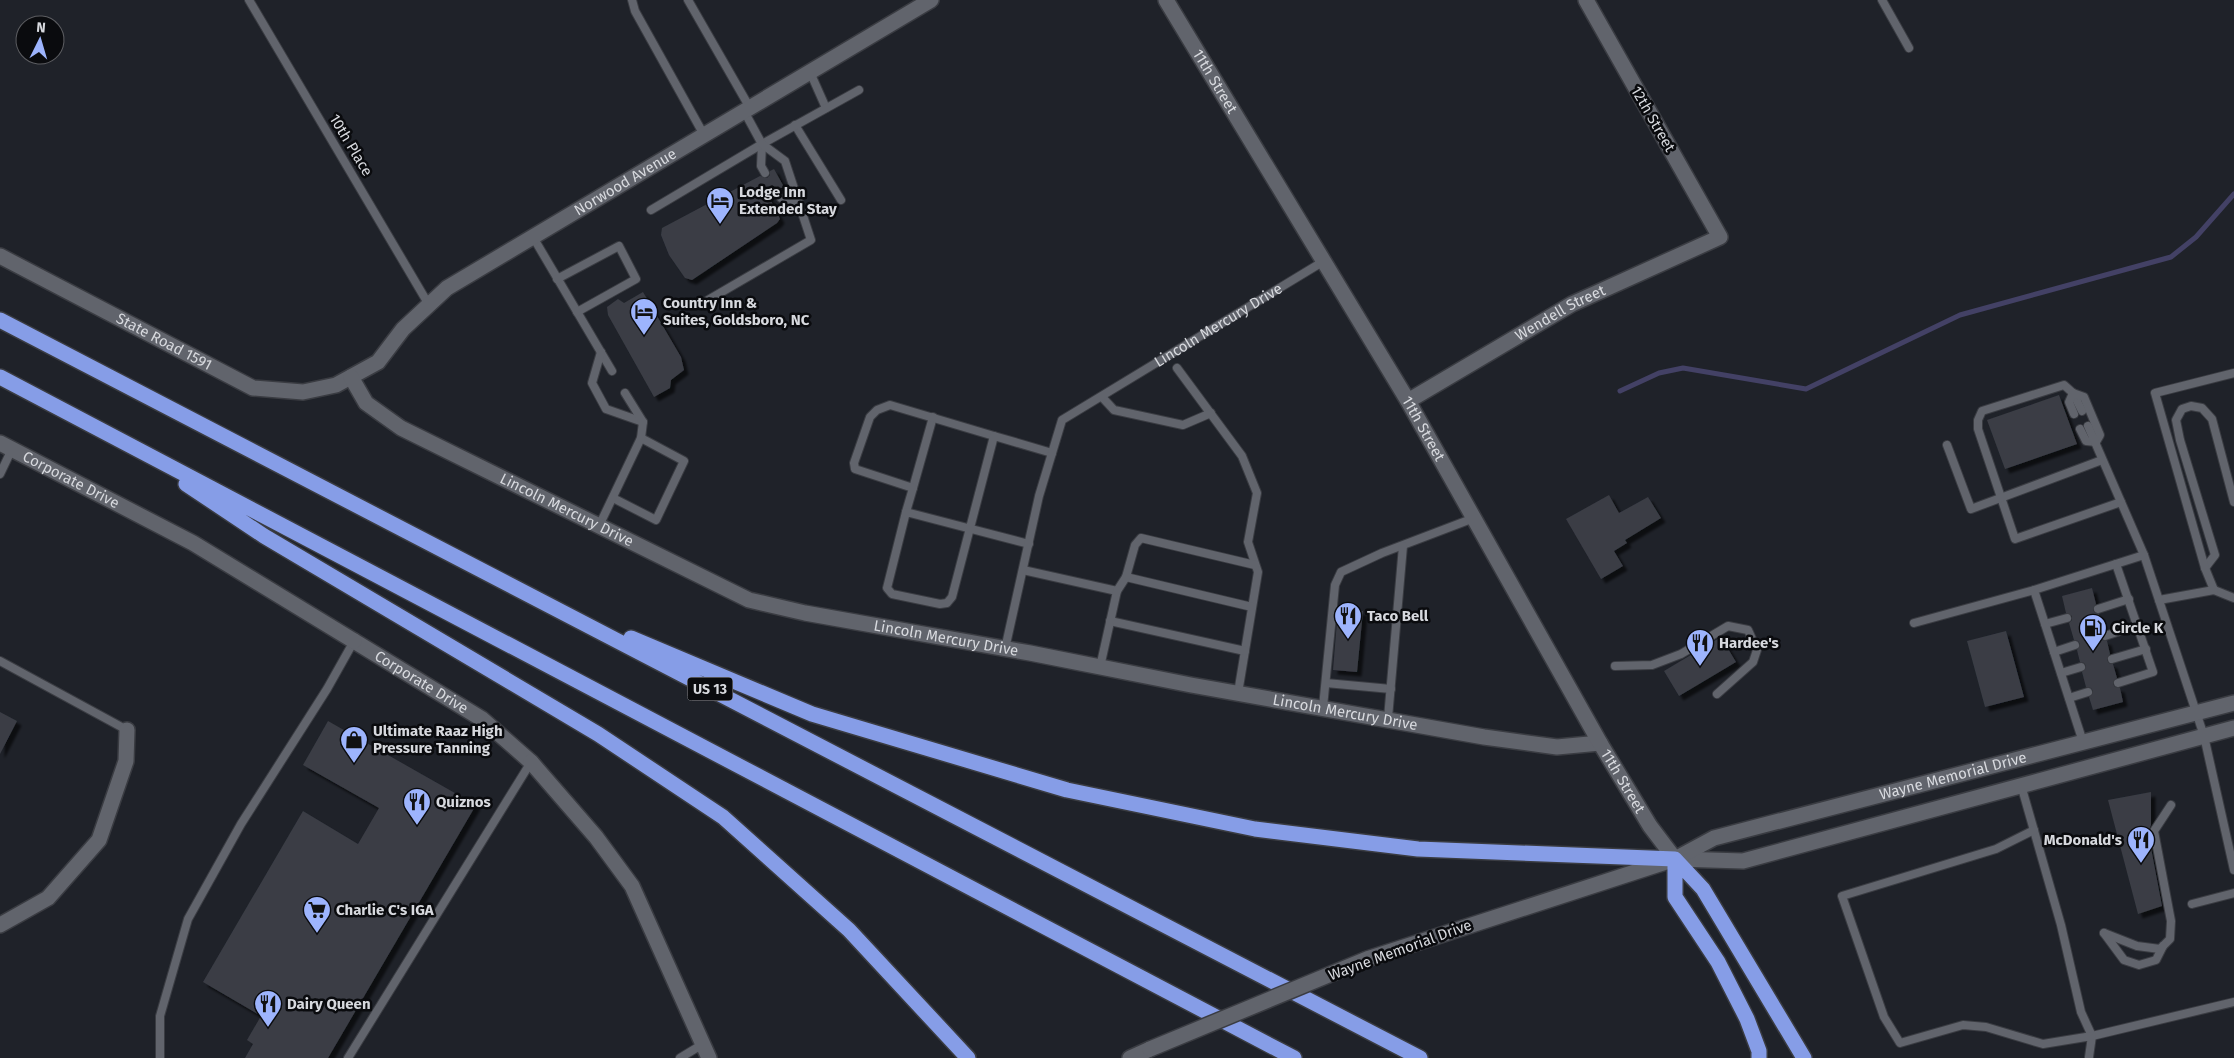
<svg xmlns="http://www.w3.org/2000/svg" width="2234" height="1058" font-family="'Fira Sans',sans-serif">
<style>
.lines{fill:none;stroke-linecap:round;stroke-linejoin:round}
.stream{stroke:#434165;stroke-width:5}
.building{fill:#3a3d45;filter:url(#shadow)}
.lane-casing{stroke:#3a3c42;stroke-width:10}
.street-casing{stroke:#3a3c42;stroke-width:18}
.secondary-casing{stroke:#3a3c42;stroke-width:18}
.highway-casing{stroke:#3a3c42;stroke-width:18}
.lane{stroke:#61646c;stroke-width:8}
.street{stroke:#61646c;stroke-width:15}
.secondary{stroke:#61646c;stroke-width:15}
.highway{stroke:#869de7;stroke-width:15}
.secondary-bridge-casing{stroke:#3a3c42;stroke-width:18;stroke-linecap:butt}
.secondary-bridge{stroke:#61646c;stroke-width:15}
.labels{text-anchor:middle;stroke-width:5;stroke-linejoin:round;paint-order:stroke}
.shield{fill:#0a0b0e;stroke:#9a9ba0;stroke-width:1}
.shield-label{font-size:14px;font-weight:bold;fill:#d7d9de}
.street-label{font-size:15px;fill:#d7d9de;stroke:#0a0b0e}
.poi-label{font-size:15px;font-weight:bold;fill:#d7d9de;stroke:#0a0b0e;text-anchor:start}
</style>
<defs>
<filter id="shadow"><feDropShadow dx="4.5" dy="4.5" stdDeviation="1" flood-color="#0009"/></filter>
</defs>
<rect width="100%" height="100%" fill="#1f2229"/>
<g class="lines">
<path class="stream" d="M1620 391 1659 373 1683 368 1806 389 1960 315 2171 257 2196 237 2234 194"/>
</g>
<path class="building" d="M774 169 784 187 781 188 778 186H773L771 193 768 195 780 219 777 223 692 280 685 278 669 255 661 235 662 228 760 176 767 178 770 175V171Z
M643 292 681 357 684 370 671 380 670 388 654 397 608 315 607 307 618 299 624 303Z
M2059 395 2077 444 2005 469 1987 420Z
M1609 495 1619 513 1648 497 1661 518 1625 540 1627 543 1614 551 1623 566 1601 579 1566 519Z
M2092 588 2096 604 2093 610 2095 613 2099 614 2104 630 2101 633 2100 637 2102 640 2107 641 2110 654 2107 660 2109 663 2113 664 2117 678 2113 684 2115 687 2120 688 2123 702 2093 710 2089 697 2093 691 2091 688 2086 687 2082 672 2086 666 2084 663 2080 662 2077 650 2080 644 2078 641 2074 640 2069 623 2072 620V616L2066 613 2062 596Z
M1338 609 1363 611 1357 672 1333 670Z
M2006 631 2024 697 1985 707 1967 641Z
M1721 637 1736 662 1679 696 1664 671Z
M0 712 17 721 0 754Z
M328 721 476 805 328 1058H245L253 1044 247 1040 261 1016 203 982 303 811 358 844 379 808 303 765Z
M2151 792V825L2148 832 2162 906 2138 914 2108 800Z"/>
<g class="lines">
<defs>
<g id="lane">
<path d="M249 0 429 305"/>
<path d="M632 0 635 11 704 135"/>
<path d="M688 0 750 108"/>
<path d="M1882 0 1909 48"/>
<path d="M810 72 826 108"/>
<path d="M795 125 841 200"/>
<path d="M762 144 859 90"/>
<path d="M762 144 761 166 765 173"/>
<path d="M776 191 781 198 800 204"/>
<path d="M651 210 762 144 744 111"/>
<path d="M533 237 612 371"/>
<path d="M557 279 619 246 636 279 577 312"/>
<path d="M708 300 811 240 785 161 762 144"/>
<path d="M601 352 592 383 606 409 643 422"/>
<path d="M1177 368 1242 456 1257 493 1248 542 1258 572 1238 693"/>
<path d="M1102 397 1114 410 1183 425 1211 413"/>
<path d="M2082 411 2073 393 2064 385 1982 411 1978 420V429L2015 539 2121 502"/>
<path d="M2074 414 2069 402 2073 393 2084 397 2100 435 2096 442 2086 441 2080 429"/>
<path d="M2088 426 2144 555"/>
<path d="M1947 445 1971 509 2102 460"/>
<path d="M0 474 12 449"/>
<path d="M913 488 933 417"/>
<path d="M613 498 656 520 684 461 641 438"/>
<path d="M906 512 913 488 855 469 854 463 870 417 877 410 890 405 994 436"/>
<path d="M599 526 641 438 643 422 625 393"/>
<path d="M1029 544 906 512 887 588 892 594 940 604 947 603 952 597 994 436 1052 453"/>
<path d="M2116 564 2153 672 2118 683"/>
<path d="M2205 568 2215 555 2180 440 2176 420 2182 409 2191 406 2202 408 2212 419 2234 502"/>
<path d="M1023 570 1117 591"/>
<path d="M1126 577 1252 607"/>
<path d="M2214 590 2234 598"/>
<path d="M2159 600 2214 590 2205 568 2155 393 2234 373"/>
<path d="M2098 609 2129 599"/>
<path d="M1110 621 1245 651"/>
<path d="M1914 623 2034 590"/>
<path d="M2045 624 2067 618"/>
<path d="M2105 636 2138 625"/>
<path id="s1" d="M1005 649 1039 496 1062 420 1324 261"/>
<path d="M2054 652 2075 645"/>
<path d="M2112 659 2146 649"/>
<path d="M0 661 127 730"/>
<path d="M1615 666 1652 665 1681 654 1728 626 1748 630 1757 650 1753 662 1717 694"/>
<path d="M1100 667 1117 591 1126 577 1135 545 1141 538 1255 565"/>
<path d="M2061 673 2081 667"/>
<path d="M1326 683 1391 689"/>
<path d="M2069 698 2088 692"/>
<path d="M1323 707 1335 585 1341 572 1382 553 1474 518"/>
<path d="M1388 718 1403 546"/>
<path d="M2083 742 2034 590 2144 555 2204 736 2234 870"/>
<path d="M2021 785 2061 925 2081 1012 2092 1036 2234 1002"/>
<path d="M2034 830 1996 849 1842 896 1884 1017 1900 1043 1963 1025 1986 1027 2043 1044 2092 1036 2089 1057"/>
<path d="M2192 904 2234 893"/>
<path d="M2104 933 2137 946 2160 949 2170 939 2171 921 2154 831 2171 805"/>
<path d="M2104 933 2124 960 2139 965 2156 960 2163 946"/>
<path d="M160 1058V1016L188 919 241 824 327 689 354 641"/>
<path d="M348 1058 531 762"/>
<path d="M680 1058 703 1044"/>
</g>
<g id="street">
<path id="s2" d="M0 256 253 388 303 392 336 385 378 362 403 329 447 288 931 0"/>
<path id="s3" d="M351 377 366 403 401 428 749 600 805 613 1030 653 1191 685 1484 737 1557 747 1600 743"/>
<path id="s4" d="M1408 401 1572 304 1720 237 1586 0"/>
<path id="s5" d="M354 641 482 719 531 762"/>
<path d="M0 925 48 898 99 840 126 761 127 730"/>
</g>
<g id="secondary">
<path id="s6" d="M1166 0 1408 401 1600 743 1650 826 1675 859"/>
<path id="s7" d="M0 443 193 543 354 641"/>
<path d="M531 762 596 837 632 886 709 1058"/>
<path d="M1677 859 1743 861 2234 728"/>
<path id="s8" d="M1367 959 1675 859 1714 838 2234 703"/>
<path d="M1130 1058 1150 1049"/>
</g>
<path id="highway" d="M0 320 1420 1058
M0 377 1294 1058
M186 484 264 536 598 734 723 817 849 930 968 1058
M631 638 812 714 1067 790 1255 829 1418 849 1675 859 1703 889 1804 1058
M1675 859V897L1718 962 1747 1019 1759 1051V1058"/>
</defs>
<use href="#lane" class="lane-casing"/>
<use href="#street" class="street-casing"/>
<use href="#secondary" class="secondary-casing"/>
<use href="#highway" class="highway-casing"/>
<use href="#lane" class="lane"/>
<use href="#street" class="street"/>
<use href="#secondary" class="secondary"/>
<use href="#highway" class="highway"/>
<defs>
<path id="secondary-bridge" d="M1150 1049 1367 959"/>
</defs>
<use href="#secondary-bridge" class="secondary-bridge-casing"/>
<use href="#secondary-bridge" class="secondary-bridge"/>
</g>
<defs>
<symbol id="hotel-pin" viewBox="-11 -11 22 30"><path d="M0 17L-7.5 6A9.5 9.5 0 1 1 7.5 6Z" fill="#9db4fd" stroke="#0a0b0e"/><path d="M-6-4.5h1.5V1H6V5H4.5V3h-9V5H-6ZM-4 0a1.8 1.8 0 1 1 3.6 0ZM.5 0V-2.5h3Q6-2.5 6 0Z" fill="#111"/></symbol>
<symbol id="restaurant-pin" viewBox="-11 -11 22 30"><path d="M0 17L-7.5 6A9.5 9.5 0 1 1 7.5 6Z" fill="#9db4fd" stroke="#0a0b0e"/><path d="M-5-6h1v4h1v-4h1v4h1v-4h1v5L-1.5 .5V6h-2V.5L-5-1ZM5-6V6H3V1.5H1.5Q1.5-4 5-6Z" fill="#111"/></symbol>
<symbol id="fuel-pin" viewBox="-11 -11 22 30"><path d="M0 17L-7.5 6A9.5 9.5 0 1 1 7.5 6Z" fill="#9db4fd" stroke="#0a0b0e"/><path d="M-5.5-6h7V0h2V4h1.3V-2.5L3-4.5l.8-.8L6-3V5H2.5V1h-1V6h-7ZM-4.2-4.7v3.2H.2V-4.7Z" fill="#111"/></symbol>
<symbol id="shop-pin" viewBox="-11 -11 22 30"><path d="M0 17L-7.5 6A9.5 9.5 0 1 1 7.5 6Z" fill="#9db4fd" stroke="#0a0b0e"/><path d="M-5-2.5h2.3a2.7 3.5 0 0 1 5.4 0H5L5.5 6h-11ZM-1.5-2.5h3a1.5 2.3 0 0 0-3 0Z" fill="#111"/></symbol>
<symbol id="supermarket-pin" viewBox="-11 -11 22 30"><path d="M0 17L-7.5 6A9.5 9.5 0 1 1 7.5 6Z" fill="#9db4fd" stroke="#0a0b0e"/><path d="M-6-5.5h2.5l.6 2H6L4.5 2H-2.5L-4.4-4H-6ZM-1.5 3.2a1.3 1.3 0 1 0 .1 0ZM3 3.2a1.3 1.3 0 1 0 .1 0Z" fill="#111"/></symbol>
</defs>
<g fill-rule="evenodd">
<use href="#hotel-pin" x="704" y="185" width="32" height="43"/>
<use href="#hotel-pin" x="628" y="296" width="32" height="43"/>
<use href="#restaurant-pin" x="1332" y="600" width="32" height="43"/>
<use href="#fuel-pin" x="2077" y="612" width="32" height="43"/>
<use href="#restaurant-pin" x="1684" y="627" width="32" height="43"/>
<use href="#shop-pin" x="338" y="724" width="32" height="43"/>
<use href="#restaurant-pin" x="401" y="786" width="32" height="43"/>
<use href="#restaurant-pin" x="2125" y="824" width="32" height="43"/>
<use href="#supermarket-pin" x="301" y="894" width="32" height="43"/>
<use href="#restaurant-pin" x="252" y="988" width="32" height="43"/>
</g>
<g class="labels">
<rect class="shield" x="687.5" y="677.5" width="45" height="23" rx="4"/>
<g class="shield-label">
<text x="710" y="694">US 13</text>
</g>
<g class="street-label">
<text dy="5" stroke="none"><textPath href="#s6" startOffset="95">11th Street</textPath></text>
<text transform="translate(1653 119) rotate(60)" y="5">12th Street</text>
<text transform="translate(351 145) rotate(59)" y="5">10th Place</text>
<text dy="5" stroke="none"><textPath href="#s2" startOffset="726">Norwood Avenue</textPath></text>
<text dy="5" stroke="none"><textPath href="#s4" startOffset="176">Wendell Street</textPath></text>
<text dy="5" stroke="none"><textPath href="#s1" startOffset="419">Lincoln Mercury Drive</textPath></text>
<text dy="5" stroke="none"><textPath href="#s2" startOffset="185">State Road 1591</textPath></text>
<text dy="5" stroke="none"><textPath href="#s6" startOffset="500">11th Street</textPath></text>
<text dy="5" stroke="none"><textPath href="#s7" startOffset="80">Corporate Drive</textPath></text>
<text dy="5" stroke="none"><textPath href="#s3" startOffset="258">Lincoln Mercury Drive</textPath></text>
<text dy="5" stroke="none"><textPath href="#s3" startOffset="662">Lincoln Mercury Drive</textPath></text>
<text dy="5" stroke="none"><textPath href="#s5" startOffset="79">Corporate Drive</textPath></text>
<text dy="5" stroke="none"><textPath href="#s3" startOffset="1068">Lincoln Mercury Drive</textPath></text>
<text dy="5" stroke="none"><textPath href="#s8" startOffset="615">Wayne Memorial Drive</textPath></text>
<text dy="5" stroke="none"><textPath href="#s6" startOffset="905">11th Street</textPath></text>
<text transform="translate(1400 950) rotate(-20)" y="5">Wayne Memorial Drive</text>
</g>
<g class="poi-label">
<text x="739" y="197">Lodge Inn<tspan x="739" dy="17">Extended Stay</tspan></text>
<text x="663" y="308">Country Inn &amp;<tspan x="663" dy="17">Suites, Goldsboro, NC</tspan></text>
<text x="1367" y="621">Taco Bell</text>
<text x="2112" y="633">Circle K</text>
<text x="1719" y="648">Hardee's</text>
<text x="373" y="736">Ultimate Raaz High<tspan x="373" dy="17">Pressure Tanning</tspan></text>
<text x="436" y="807">Quiznos</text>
<text x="2122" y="845" text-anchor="end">McDonald's</text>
<text x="336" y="915">Charlie C's IGA</text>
<text x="287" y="1009">Dairy Queen</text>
</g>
</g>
<g transform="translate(40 40) rotate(5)"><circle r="24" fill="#0a0b0e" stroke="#5c5d61"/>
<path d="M0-4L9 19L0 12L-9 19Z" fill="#9db4fd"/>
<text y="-8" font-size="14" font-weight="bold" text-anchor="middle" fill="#d7d9de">N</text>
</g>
</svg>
